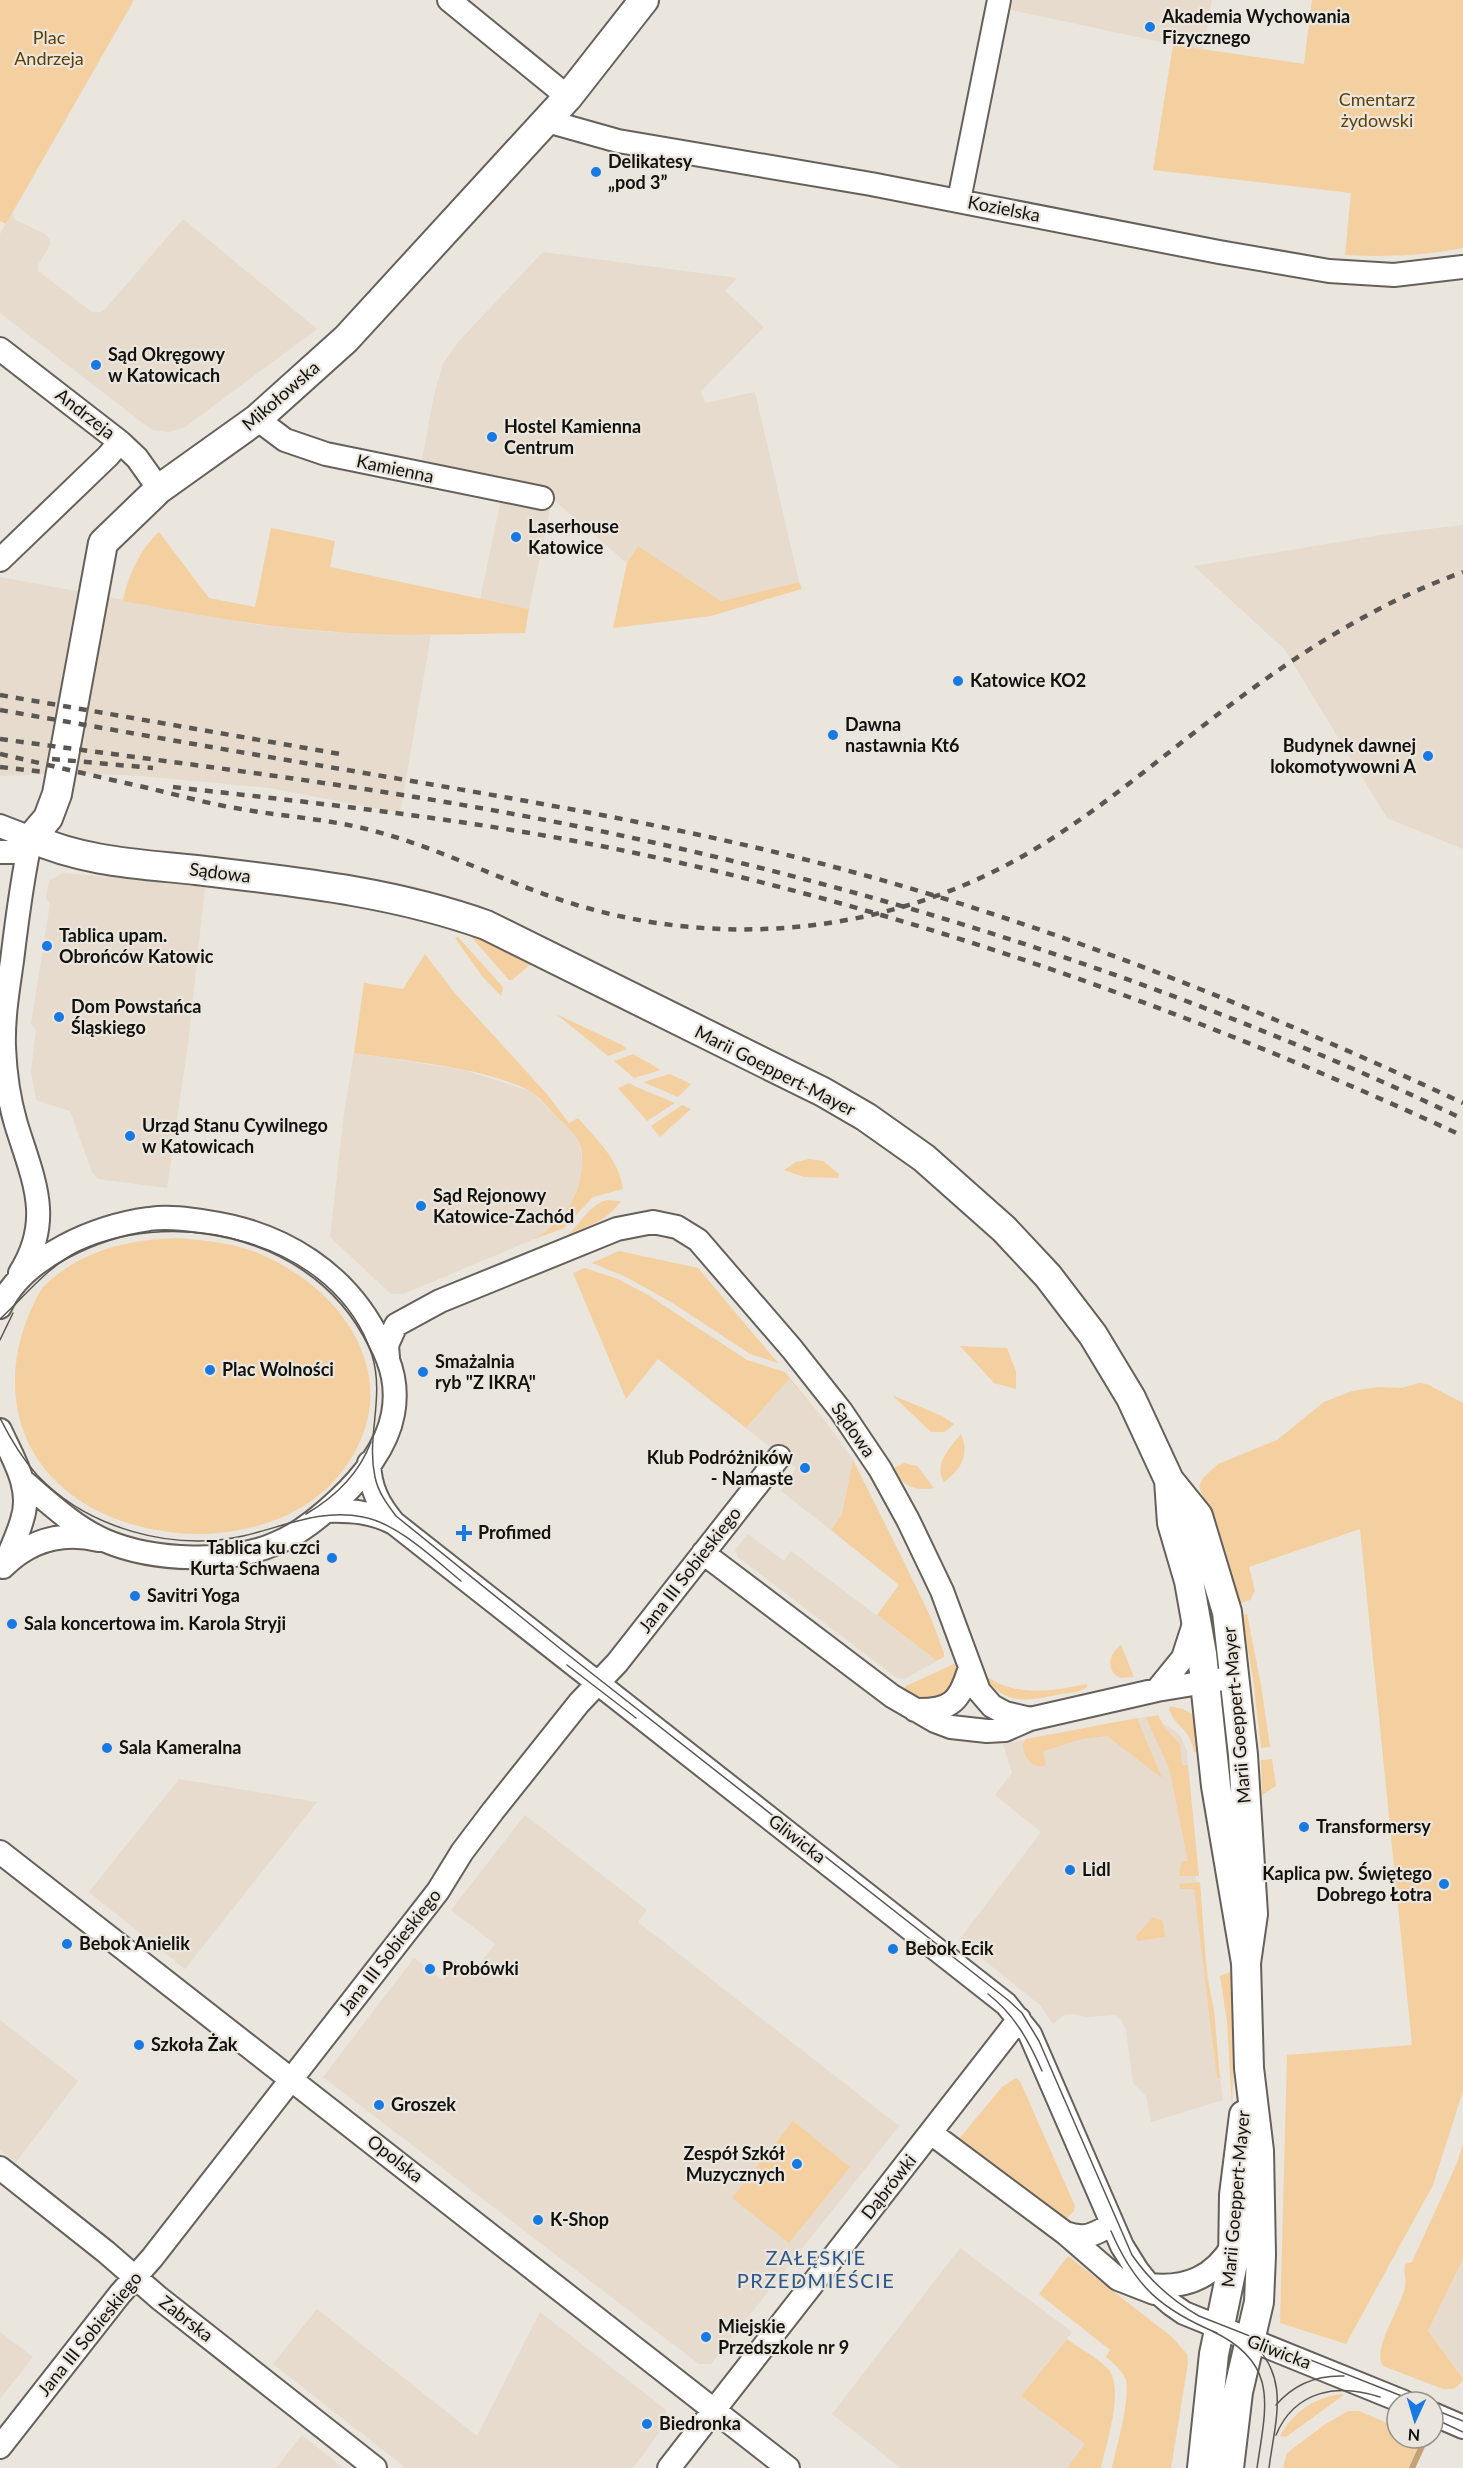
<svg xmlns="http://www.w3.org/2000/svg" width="1463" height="2468" font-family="Lato,sans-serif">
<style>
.built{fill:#e6dbcd}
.green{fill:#f4d0a1}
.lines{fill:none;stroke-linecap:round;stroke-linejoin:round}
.stream{stroke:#c4a273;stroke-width:6}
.minor-casing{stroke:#65605a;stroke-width:26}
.major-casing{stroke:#65605a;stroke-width:32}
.minor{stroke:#fff;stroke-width:22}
.major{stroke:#fff;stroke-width:28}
.tram{stroke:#5a5753;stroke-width:1.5}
.rail{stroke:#5a5753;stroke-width:4.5;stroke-dasharray:8 8;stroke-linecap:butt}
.poi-dot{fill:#1879e2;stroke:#eae5dd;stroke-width:2}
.labels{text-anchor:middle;stroke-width:4.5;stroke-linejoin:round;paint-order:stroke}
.poi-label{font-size:18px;font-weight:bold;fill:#13110e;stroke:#eae5dd;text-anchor:start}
.park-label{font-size:18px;fill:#5f3e00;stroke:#eae5dd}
.street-label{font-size:18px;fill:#13110e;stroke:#eae5dd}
.neighbourhood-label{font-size:20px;letter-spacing:1.5px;fill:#2b568b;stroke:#eae5dd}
</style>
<rect width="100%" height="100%" fill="#eae5dd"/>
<path class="built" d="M1013 0H1212L1203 51 1011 10Z
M12 213 14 219 45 234 50 240V245L38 265V271L92 312H101L106 308 183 219 317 329 185 427 169 432 152 430 0 313V234Z
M543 252 737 278 725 291 764 327 701 391 705 403 755 392 799 582 721 601 638 546 627 563 541 489 421 466 434 395 443 364 458 342Z
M501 500 550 509 529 609 480 599Z
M1463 525V849L1387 818 1285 650 1194 566 1387 534Z
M0 577 259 625 324 632 431 635 400 813 270 788 142 776 73 773 0 776Z
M63 873 205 886 188 1044 167 1188 98 1179 92 1172 70 1111 36 1100 31 1071 36 1030 31 1024 50 904 46 898 49 881Z
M354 1053 464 1070 530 1091 579 1138 582 1160 580 1182 572 1202 559 1219 543 1235 532 1240 403 1294H391L330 1237 344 1114Z
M789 1379 831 1429 853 1460 842 1514 831 1530 781 1491 796 1468 746 1428Z
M748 1534 784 1561 791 1551 937 1661 904 1679 897 1678 738 1557 735 1550Z
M1150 1716 1175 1731 1181 1737 1187 1751 1192 1844 1223 2100 1151 2122 1146 2096 1133 2083 1126 2030 1121 2020 1115 2015 1086 2017 1074 2014 1064 2015 1053 2024 1040 2005 959 1940 1041 1832 995 1795 1012 1773 1003 1744Z
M179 1779 317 1802 185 1969 89 1892Z
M525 1815 647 1910 638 1922 899 2126 711 2364H699L323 2077 414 1958 443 1980 456 1964 471 1975 495 1944 451 1910Z
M0 2020 78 2081 16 2162 0 2150Z
M960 2248 1072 2332 1021 2396 1086 2445 1067 2468H901L832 2414Z
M1463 2259V2380L1428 2331Z
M317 2309 477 2436 540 2312 665 2409 667 2422 633 2468H406L273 2364Z
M0 2332 33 2357 0 2399Z
M302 2435 343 2468H276Z"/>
<path class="green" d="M0 0H134L6 224 0 221Z
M1312 0H1463V248C1423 256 1386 257 1345 255L1351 193 1153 170 1173 45 1304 64Z
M271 528 335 541 330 567 529 609 525 633C457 634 390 637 323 631 255 626 189 613 123 601 128 576 140 549 159 532L209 598 255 607Z
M638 546 721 601 799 582 802 589 711 616 613 628 627 563Z
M466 931 532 963 531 964 512 980H509Z
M458 937 503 987 501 996 482 976 455 938Z
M425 954 453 991 546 1093 569 1123 578 1118C597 1140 619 1159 623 1189L593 1197 564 1228 532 1240C557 1227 578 1201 581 1173 585 1142 579 1138 558 1118 549 1109 539 1096 528 1090 483 1067 405 1061 354 1053L364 983 403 989Z
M556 1014 622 1045 627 1049 608 1056Z
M633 1054 661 1070 634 1078 614 1061Z
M670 1074 691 1084 678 1097 643 1082Z
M630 1083 634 1086 675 1103 647 1121 618 1088Z
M682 1105 691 1109 660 1137 651 1126Z
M809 1159 823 1161 839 1174 838 1178 804 1177 784 1170 796 1162Z
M607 1200 621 1201C607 1221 588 1226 567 1235 582 1223 588 1205 607 1200Z
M176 1238C204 1240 232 1243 258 1253 349 1291 410 1386 340 1474 307 1516 251 1533 199 1534 159 1534 113 1523 79 1500 3 1449 0 1359 42 1288 79 1251 125 1240 176 1238Z
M619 1251 698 1268 778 1363 750 1354 671 1302 624 1276 592 1263Z
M585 1268 618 1279 648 1295 747 1360 785 1372 831 1429 789 1379 746 1428 658 1359 626 1399 573 1273Z
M960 1346 1007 1348 1016 1371V1389L994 1383Z
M1419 1383 1427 1384 1463 1403V2091L1433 2185 1346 2344 1280 2323 1287 2055 1412 2045 1360 1529 1249 1567 1255 1591 1250 1600 1238 1604 1199 1486 1203 1478 1218 1464 1277 1440 1324 1402 1352 1391 1378 1387 1402 1388Z
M892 1395 942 1416 954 1424 945 1432H931Z
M961 1434C970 1454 961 1470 944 1482 933 1464 950 1448 961 1434Z
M853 1460 904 1562 931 1618 944 1653V1657L937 1661 877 1615 899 1585 831 1530 842 1514Z
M904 1463 917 1466 934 1488C914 1492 903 1485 892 1469Z
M1247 1614 1261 1685 1270 1747 1261 1748 1253 1678 1241 1615Z
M1121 1645 1134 1677 1120 1678C1105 1670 1109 1653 1121 1645Z
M956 1663 958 1677 945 1696 920 1700 903 1690 906 1686Z
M989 1678C1018 1697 1055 1691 1086 1684L1088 1686C1082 1692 1069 1693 1061 1694 1030 1700 1008 1707 986 1679Z
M1170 1706 1183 1709 1198 1718 1207 1751 1194 1752C1189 1726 1175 1728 1169 1709Z
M1158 1715 1165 1728 1180 1744 1182 1765H1188L1199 1876H1179L1182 1861H1188L1169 1768 1146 1718Z
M1137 1718 1162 1778 1107 1736 1082 1739 1047 1750 1043 1752 1046 1765C1032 1771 1023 1756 1023 1744L1026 1739Z
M1272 1759 1276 1786 1262 1795 1261 1760Z
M1200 1882 1207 1976 1214 2010 1220 2078H1217L1194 1889H1180L1179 1884Z
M1153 1917 1163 1921 1165 1937 1137 1941 1136 1936Z
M1233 1971 1234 2051 1232 2109 1227 2022 1220 1976Z
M1016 2078 1020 2081 1075 2206 1074 2211 1065 2220 958 2140 1002 2087Z
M793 2121 850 2167 789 2243 732 2198Z
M1463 2144V2259L1428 2331 1463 2379C1458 2389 1453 2389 1443 2389L1383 2366C1371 2350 1402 2306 1405 2287 1407 2279 1403 2273 1405 2264L1412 2262 1457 2163Z
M1068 2256 1172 2337 1187 2354 1188 2363 1171 2468H1112C1116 2450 1132 2392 1125 2378 1121 2369 1113 2363 1106 2357L1110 2350 1039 2294Z
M1067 2339C1080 2349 1097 2357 1108 2369 1125 2387 1106 2445 1101 2468H1067L1085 2444 1021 2396Z
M1341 2394 1344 2395 1286 2437 1280 2436C1294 2412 1313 2398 1341 2394Z
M1348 2411H1359L1397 2427V2438H1423L1408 2468H1283L1287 2453 1324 2425Z"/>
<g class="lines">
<path class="stream" d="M1412 2468 1423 2444"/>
<defs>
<path id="minor" d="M449 0 568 97
M547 121 618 141 871 184 1219 252 1329 271 1394 275 1463 267
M959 200 999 0
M0 349 120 442 137 458 159 489
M257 419 285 440 326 454 542 498
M0 560 108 456 120 442
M0 826 31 838
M0 852H15L31 838
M20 1273C54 1219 33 1179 16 1124 9 1100 5 1073 4 1047 3 1018 8 989 12 961 17 919 22 879 31 838
M0 1307C23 1256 97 1226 149 1219 168 1216 189 1219 208 1222 283 1233 347 1273 380 1342 392 1365 398 1387 393 1414 387 1447 362 1478 338 1500 320 1517 299 1534 277 1543 231 1564 153 1561 106 1541 75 1528 48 1502 22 1480
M388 1358 387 1345 396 1325 440 1301 617 1229 653 1222 677 1227 698 1240 792 1349 841 1411 880 1469 908 1520 942 1591 979 1691 992 1706 1005 1713 1030 1719
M0 1430C12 1457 33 1488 22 1520 18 1535 10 1550 5 1565
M369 1463C370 1488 378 1504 394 1523
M326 1511C351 1510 372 1512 394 1523L1006 2004 1030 2034 1122 2246 1137 2270 1149 2285 1171 2304 1184 2313 1404 2402
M703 1553 892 1696 935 1721 951 1727 987 1731 1005 1730 1030 1719 1157 1690 1236 1677
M3 1567C30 1540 62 1531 99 1540
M1157 1690 1183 1658 1195 1621
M915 1710C952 1711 960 1701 970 1667
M0 1852 788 2468
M931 2133 1065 2233C1085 2240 1094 2235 1112 2224
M0 2168 106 2252 159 2298 375 2468
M1065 2233 1118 2279 1154 2293
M1149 2285C1187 2289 1214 2277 1233 2245
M1433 2414 1463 2427
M0 2447 120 2294 152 2258 438 1891 462 1852 493 1811 579 1703 617 1663 779 1457
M669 2468 1019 2019"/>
<path id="major" d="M644 0 568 97 346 339 257 419 159 489 103 543 57 794 48 818 31 838C84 862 140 864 196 870 296 882 390 891 486 925L823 1092 866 1117 924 1158 1004 1229 1048 1276 1093 1335 1131 1398 1169 1480 1198 1516 1227 1612 1243 1755 1253 1914 1246 1963
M1169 1480 1172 1523 1189 1581 1202 1654 1216 1786 1246 1963 1249 2068 1259 2151 1261 2255 1259 2302 1238 2392 1229 2468
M1202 2468 1214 2354 1233 2263 1234 2195 1244 2115"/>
</defs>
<use href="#minor" class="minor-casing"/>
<use href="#major" class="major-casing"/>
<use href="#minor" class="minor"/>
<use href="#major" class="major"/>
<path class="tram" d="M0 1319C25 1296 48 1266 79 1251 178 1205 335 1241 372 1355 385 1398 366 1436 375 1477 378 1492 387 1504 396 1516L562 1650 1008 2000 1022 2013 1039 2041 1132 2255C1150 2281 1171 2300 1199 2316L1417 2402
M0 1340 13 1313
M0 1418C10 1438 22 1458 37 1475 87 1528 172 1552 243 1536 283 1527 321 1508 363 1517 397 1523 434 1559 461 1581
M306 1514C335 1497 359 1474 371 1442
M567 1665 636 1718
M988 1994C1014 2014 1029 2041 1042 2071
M1111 2231C1135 2287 1162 2310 1217 2333
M1212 2331C1280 2363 1266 2406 1257 2468
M1248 2339C1292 2375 1275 2420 1269 2468
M1276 2405C1294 2384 1316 2375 1344 2376
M1433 2409 1463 2421
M1433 2418 1463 2432
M1276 2435C1295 2390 1338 2383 1380 2397"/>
<path class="rail" d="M0 695 346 755
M0 710C115 730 231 751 347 770 505 797 663 823 819 863 1042 921 1255 1006 1463 1103
M0 739C206 767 415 791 619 835 909 897 1195 991 1463 1119
M0 754C49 765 98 777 148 788 178 795 209 804 241 809 286 817 330 819 374 831 439 848 498 879 561 900 711 950 878 936 1016 860 1083 823 1143 772 1204 725 1284 663 1366 607 1463 572
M52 759 153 768
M0 767 45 772
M173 787C316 803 459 818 601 846 898 905 1188 1009 1463 1136"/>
</g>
<g class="poi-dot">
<circle cx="1150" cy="27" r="6"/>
<circle cx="596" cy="172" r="6"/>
<circle cx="96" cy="365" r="6"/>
<circle cx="492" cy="437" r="6"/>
<circle cx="516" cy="537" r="6"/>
<circle cx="958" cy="681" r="6"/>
<circle cx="833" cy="735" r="6"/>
<circle cx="1428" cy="756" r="6"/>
<circle cx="47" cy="946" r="6"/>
<circle cx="59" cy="1017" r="6"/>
<circle cx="130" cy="1136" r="6"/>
<circle cx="421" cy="1206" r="6"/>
<circle cx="210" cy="1370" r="6"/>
<circle cx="423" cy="1372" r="6"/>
<circle cx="805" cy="1468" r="6"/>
<path d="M461 1524h6v6h6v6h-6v6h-6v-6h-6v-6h6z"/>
<circle cx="332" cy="1558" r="6"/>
<circle cx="135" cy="1596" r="6"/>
<circle cx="12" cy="1624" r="6"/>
<circle cx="107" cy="1748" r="6"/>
<circle cx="1304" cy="1827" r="6"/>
<circle cx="1070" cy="1870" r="6"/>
<circle cx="1444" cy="1884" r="6"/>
<circle cx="67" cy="1944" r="6"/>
<circle cx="893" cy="1949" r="6"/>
<circle cx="430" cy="1969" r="6"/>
<circle cx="139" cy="2045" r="6"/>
<circle cx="379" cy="2105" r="6"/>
<circle cx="797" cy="2164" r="6"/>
<circle cx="538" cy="2220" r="6"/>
<circle cx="706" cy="2337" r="6"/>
<circle cx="647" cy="2424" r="6"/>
</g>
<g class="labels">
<g class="poi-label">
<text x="1162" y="23">Akademia Wychowania<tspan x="1162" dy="21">Fizycznego</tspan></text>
<text x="608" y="168">Delikatesy<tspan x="608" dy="21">„pod 3”</tspan></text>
<text x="108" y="361">Sąd Okręgowy<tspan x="108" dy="21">w Katowicach</tspan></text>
<text x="504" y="433">Hostel Kamienna<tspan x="504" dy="21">Centrum</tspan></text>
<text x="528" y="533">Laserhouse<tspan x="528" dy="21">Katowice</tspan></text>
<text x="970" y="687">Katowice KO2</text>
<text x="845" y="731">Dawna<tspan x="845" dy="21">nastawnia Kt6</tspan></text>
<text x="1416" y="752" text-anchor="end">Budynek dawnej<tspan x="1416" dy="21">lokomotywowni A</tspan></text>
<text x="59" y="942">Tablica upam.<tspan x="59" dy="21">Obrońców Katowic</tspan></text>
<text x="71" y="1013">Dom Powstańca<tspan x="71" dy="21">Śląskiego</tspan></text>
<text x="142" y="1132">Urząd Stanu Cywilnego<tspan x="142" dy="21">w Katowicach</tspan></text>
<text x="433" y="1202">Sąd Rejonowy<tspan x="433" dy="21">Katowice-Zachód</tspan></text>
<text x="435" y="1368">Smażalnia<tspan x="435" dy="21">ryb "Z IKRĄ"</tspan></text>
<text x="222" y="1376">Plac Wolności</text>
<text x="793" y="1464" text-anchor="end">Klub Podróżników<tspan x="793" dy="21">- Namaste</tspan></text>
<text x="478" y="1539">Profimed</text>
<text x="320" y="1554" text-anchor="end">Tablica ku czci<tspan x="320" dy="21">Kurta Schwaena</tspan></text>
<text x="147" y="1602">Savitri Yoga</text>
<text x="24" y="1630">Sala koncertowa im. Karola Stryji</text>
<text x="119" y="1754">Sala Kameralna</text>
<text x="1316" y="1833">Transformersy</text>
<text x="1082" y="1876">Lidl</text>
<text x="1432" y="1880" text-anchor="end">Kaplica pw. Świętego<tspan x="1432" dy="21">Dobrego Łotra</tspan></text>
<text x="79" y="1950">Bebok Anielik</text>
<text x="905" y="1955">Bebok Ecik</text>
<text x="442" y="1975">Probówki</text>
<text x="151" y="2051">Szkoła Żak</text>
<text x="391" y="2111">Groszek</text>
<text x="785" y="2160" text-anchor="end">Zespół Szkół<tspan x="785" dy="21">Muzycznych</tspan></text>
<text x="550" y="2226">K-Shop</text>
<text x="718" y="2333">Miejskie<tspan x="718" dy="21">Przedszkole nr 9</tspan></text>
<text x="659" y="2430">Biedronka</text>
</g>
<g class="park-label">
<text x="49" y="44">Plac<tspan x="49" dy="21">Andrzeja</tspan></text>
<text x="1377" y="106">Cmentarz<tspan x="1377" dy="21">żydowski</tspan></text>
</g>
<g class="street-label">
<text transform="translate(1004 209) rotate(11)" y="6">Kozielska</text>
<text transform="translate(281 396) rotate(-41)" y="6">Mikołowska</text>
<text transform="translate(85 414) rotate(38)" y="6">Andrzeja</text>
<text transform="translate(395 469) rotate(12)" y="6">Kamienna</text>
<text transform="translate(220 873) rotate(7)" y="6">Sądowa</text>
<text transform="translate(775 1071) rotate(27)" y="6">Marii Goeppert-Mayer</text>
<text transform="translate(853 1430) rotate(55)" y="6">Sądowa</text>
<text transform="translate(690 1570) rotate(-52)" y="6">Jana III Sobieskiego</text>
<text transform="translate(1237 1715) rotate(-95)" y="6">Marii Goeppert-Mayer</text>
<text transform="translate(797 1839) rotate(38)" y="6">Gliwicka</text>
<text transform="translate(390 1952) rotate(-52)" y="6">Jana III Sobieskiego</text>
<text transform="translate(395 2159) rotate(38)" y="6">Opolska</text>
<text transform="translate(889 2187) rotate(-52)" y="6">Dąbrówki</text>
<text transform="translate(1236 2199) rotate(-85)" y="6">Marii Goeppert-Mayer</text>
<text transform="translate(186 2319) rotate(38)" y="6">Zabrska</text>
<text transform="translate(90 2334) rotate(-51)" y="6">Jana III Sobieskiego</text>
<text transform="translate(1279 2352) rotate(21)" y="6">Gliwicka</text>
</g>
<g class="neighbourhood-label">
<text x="816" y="2265">ZAŁĘSKIE<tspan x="816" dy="23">PRZEDMIEŚCIE</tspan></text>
</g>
</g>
<g transform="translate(1415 2420) rotate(184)"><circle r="28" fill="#eae5dd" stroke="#94908a" stroke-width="1.5"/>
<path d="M0-4.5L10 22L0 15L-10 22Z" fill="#1879e2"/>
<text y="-9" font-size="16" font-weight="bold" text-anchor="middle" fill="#13110e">N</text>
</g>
</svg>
